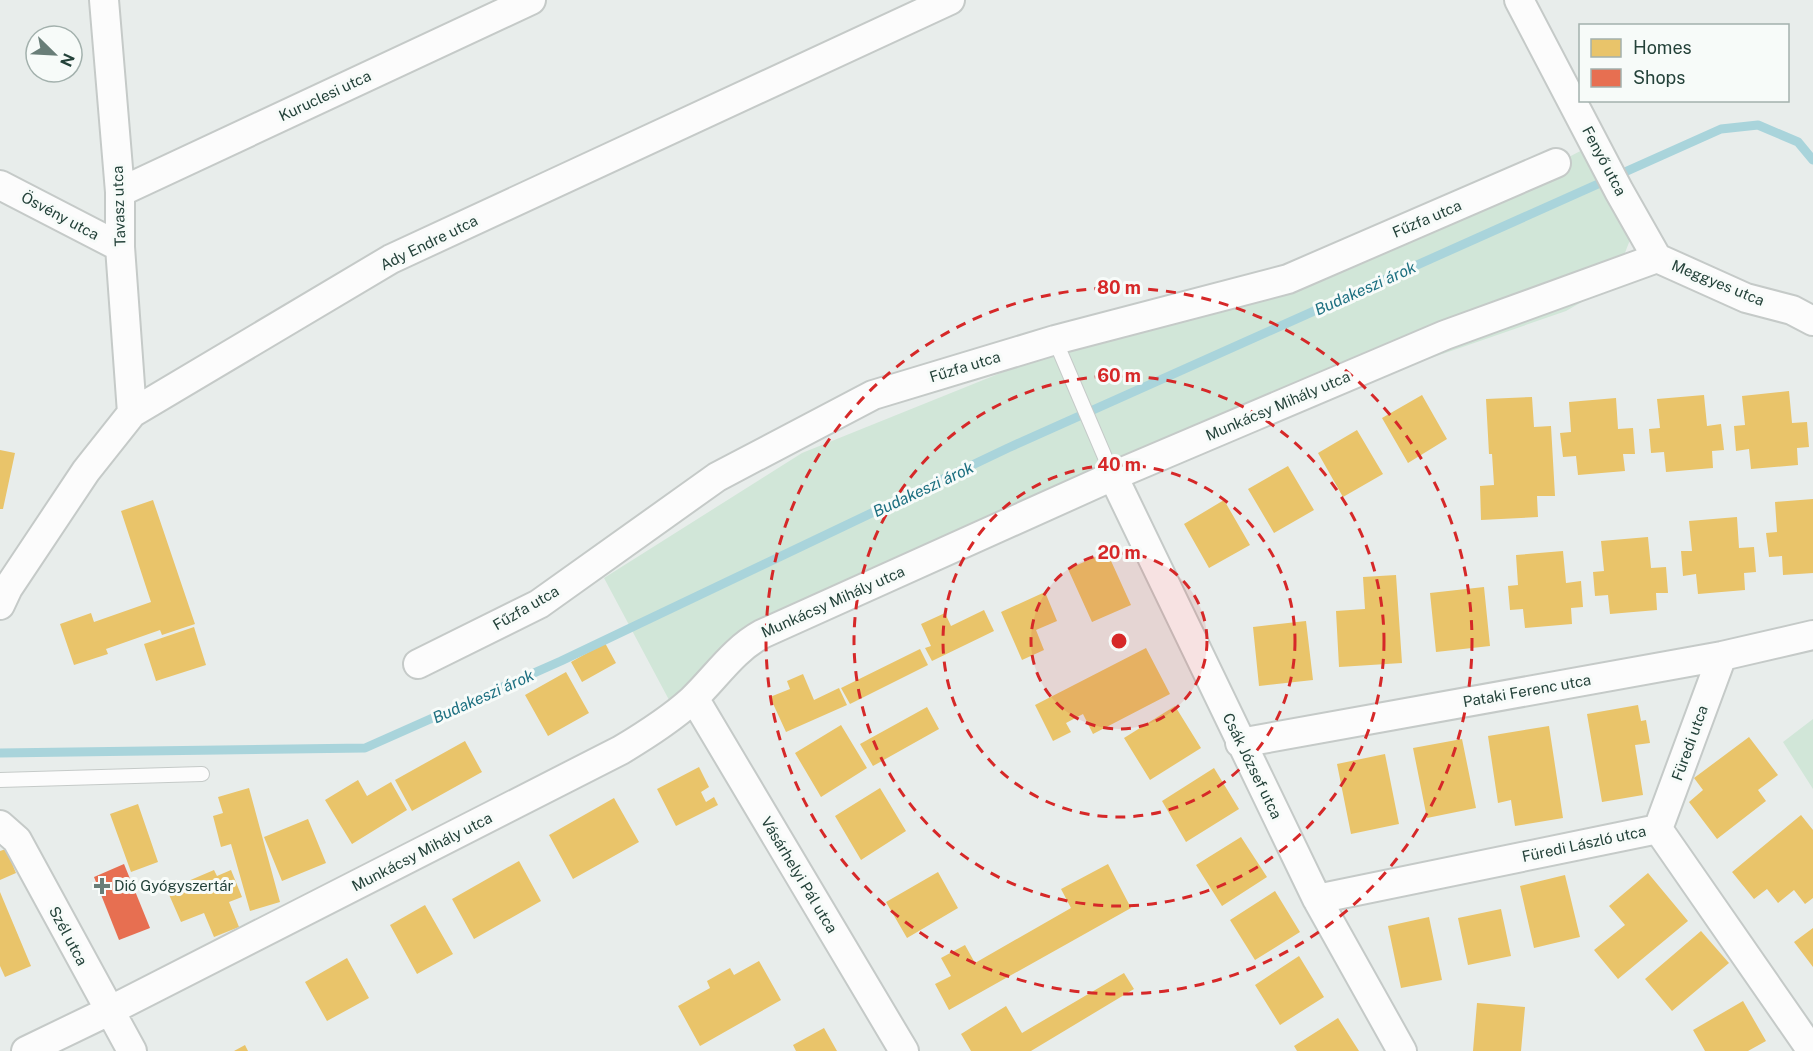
<svg xmlns="http://www.w3.org/2000/svg" width="1813" height="1051" font-family="'Public Sans',sans-serif">
<style>
.green{fill:#d1e6d8}
.homes{fill:#e9c46a}
.shops{fill:#e76f51}
.lines{fill:none;stroke-linecap:round;stroke-linejoin:round}
.stream{stroke:#a9d4db;stroke-width:9}
.service-casing{stroke:#c5cac8;stroke-width:16}
.minor-casing{stroke:#c5cac8;stroke-width:32}
.service{stroke:#fcfcfc;stroke-width:14}
.minor{stroke:#fcfcfc;stroke-width:28}
.ring{fill:none;stroke:#d62828;stroke-width:3;stroke-dasharray:10 8}
.poi-dot{fill:#697e78;stroke:#f7fbf9;stroke-width:2}
.labels{text-anchor:middle;stroke-width:6;stroke-linejoin:round;paint-order:stroke}
.street-label{font-size:15px;fill:#24423a;stroke:#f7fbf9}
.poi-label{font-size:15px;fill:#24423a;stroke:#f7fbf9;text-anchor:start}
.water-label{font-size:16px;font-style:italic;fill:#1c6f80;stroke:#f7fbf9}
.centre{fill:#d62828;stroke:#f7fbf9;stroke-width:3}
.ring-label{font-size:18px;text-anchor:middle;font-weight:bold;fill:#d62828;stroke:#f7fbf9;stroke-width:6;stroke-linejoin:round;paint-order:stroke}
</style>
<rect width="100%" height="100%" fill="#e8edeb"/>
<path class="green" d="M1588 147 1633 232 1613 284 1566 311 1235 426 802 619 676 713 604 578 802 453 1055 351 1405 243Z
M1813 719V789L1783 742Z"/>
<path class="homes" d="M1789 391 1792 423 1807 422 1809 447 1797 448 1798 465 1751 469 1749 449 1736 451 1734 426 1745 425 1742 396Z
M1422 395 1447 439 1408 463 1382 418Z
M1704 395 1707 426 1721 424 1724 450 1712 451 1713 468 1666 472 1664 452 1651 453 1649 429 1660 428 1657 399Z
M1532 397 1534 427 1551 426 1555 496H1537L1538 517 1481 520 1480 486 1494 485 1492 454H1489L1486 399Z
M1616 398 1618 429 1633 428 1635 454H1623L1625 471 1578 475 1576 456 1563 457 1560 433 1571 432 1569 402Z
M1357 430 1383 474 1343 497 1318 453Z
M0 450 15 453 3 509H0Z
M1288 466 1314 510 1274 533 1248 489Z
M1813 499V573L1783 575 1782 556 1769 557 1766 533 1777 532 1775 502Z
M153 500 195 624 162 635 160 630 106 649 108 654 74 665 60 624 91 613 94 622 151 602 121 511Z
M1224 500 1250 545 1209 568 1184 524Z
M1737 517 1739 548 1754 547 1756 572 1744 573 1745 590 1698 594 1696 574 1683 576 1681 551H1692L1689 521Z
M1648 537 1651 568 1666 567 1668 593H1656L1657 610 1610 614 1608 595 1595 596 1593 572 1604 571 1601 541Z
M1563 551 1566 583 1581 581 1583 607 1571 608 1572 624 1525 628 1523 609 1510 610 1508 586 1518 585 1516 555Z
M1107 552 1131 605 1092 622 1068 569Z
M1396 575 1402 663 1339 667 1336 611 1365 609 1363 577Z
M1484 587 1490 646 1436 652 1430 593Z
M1045 592 1057 621 1036 630 1044 650 1022 660 1001 612Z
M984 610 994 631 932 661 925 648 931 646 921 624 945 613 951 626Z
M1306 621 1313 680 1259 686 1253 627Z
M194 627 206 665 156 681 144 644Z
M605 643 616 663 582 682 571 662Z
M1146 648 1170 694 1093 734 1083 714 1066 723 1071 732 1053 741 1035 705Z
M920 649 928 665 850 704 841 688Z
M566 672 589 713 548 736 525 695Z
M803 674 814 700 839 688 847 705 786 732 770 697 790 689 787 681Z
M1638 705 1641 721 1646 720 1650 743 1635 745 1643 795 1602 802 1587 714Z
M1175 706 1201 748 1150 780 1124 738Z
M927 707 939 729 873 766 860 744Z
M841 725 867 768 821 797 795 753Z
M1549 726 1563 818 1515 826 1511 800 1498 803 1488 736Z
M1749 737 1778 775 1758 790 1766 801 1717 839 1689 802 1703 790 1694 778Z
M1462 739 1476 808 1427 818 1413 748Z
M465 741 482 772 412 811 395 780Z
M1385 754 1399 824 1351 834 1337 764Z
M699 767 709 787 701 792 706 802 714 797 718 805 676 826 657 789Z
M1214 768 1239 809 1186 842 1162 801Z
M358 780 367 796 391 782 407 810 352 844 325 800Z
M249 788 280 902 250 911 231 844 221 847 213 816 223 813 218 797Z
M880 788 906 831 861 860 835 816Z
M614 798 639 842 573 879 549 835Z
M138 804 158 862 131 872 110 814Z
M1801 815 1813 830V898L1805 904 1794 890 1778 903 1767 889 1754 899 1732 872Z
M308 819 326 863 282 881 264 837Z
M1241 837 1267 877 1222 906 1196 865Z
M6 849 16 873 0 880V851Z
M519 861 541 901 474 939 452 899Z
M1108 864 1131 908 949 1010 935 984 951 976 941 958 965 945 975 963 1071 908 1061 889Z
M214 870 217 876 231 870 242 897 229 902 239 927 214 937 204 913 181 922 167 890Z
M938 872 958 908 907 938 886 902Z
M1648 873 1688 921 1618 979 1594 950 1625 925 1609 906Z
M1565 875 1580 937 1534 948 1520 886Z
M1275 891 1300 932 1255 960 1230 920Z
M0 892 31 966 5 977 0 966Z
M425 905 453 954 417 974 390 925Z
M1501 909 1511 956 1468 965 1458 918Z
M1429 917 1442 980 1401 988 1388 926Z
M1813 928V967L1794 942Z
M1701 931 1729 963 1672 1011 1645 979Z
M1299 956 1324 997 1280 1025 1255 985Z
M347 958 369 998 327 1021 305 982Z
M759 961 781 1000 700 1046 678 1006 710 988 707 981 730 968 734 975Z
M1124 973 1134 989 1031 1051H971L961 1034 1006 1006 1022 1033Z
M1743 1001 1766 1041 1748 1051H1705L1693 1030Z
M1477 1003 1525 1007 1521 1051H1473Z
M1338 1018 1359 1051H1297L1294 1046Z
M824 1028 837 1051H796L793 1045Z
M245 1045 248 1051H234Z"/>
<path class="shops" d="M124 864 150 928 119 940 94 877Z"/>
<g class="lines">
<path class="stream" d="M0 753 365 748 561 661 1008 448 1721 129 1758 125 1798 142 1813 160"/>
<defs>
<path id="service" d="M1055 340 1113 476
M0 780 202 774"/>
<path id="minor" d="M104 0 120 192V247L132 413
M1519 0 1619 191 1657 258
M0 185 120 247
M120 192 531 0
M1657 258 1746 298 1792 310 1813 321
M1113 476 1317 899 1402 1051
M0 605 8 588 86 471 132 413 391 259 950 0
M418 664 539 604 717 477 873 395 1055 340 1288 279 1556 163
M694 698 904 1051
M1240 743 1722 656 1813 635
M0 825 17 840 132 1051
M1658 829 1812 1051
M1658 829 1722 656
M1317 899 1658 829
M26 1051 109 1011 621 750C646 735 670 720 692 700 716 677 733 650 762 634L1113 476 1445 335 1657 258"/>
</defs>
<use href="#service" class="service-casing"/>
<use href="#minor" class="minor-casing"/>
<use href="#service" class="service"/>
<use href="#minor" class="minor"/>
</g>
<circle cx="1119" cy="641" r="88" fill="#d62828" fill-opacity=".12"/>
<g class="ring">
<circle cx="1119" cy="641" r="88"/>
<circle cx="1119" cy="641" r="176"/>
<circle cx="1119" cy="641" r="265"/>
<circle cx="1119" cy="641" r="353"/>
</g>
<path class="poi-dot" d="M99 877h6v6h6v6h-6v6h-6v-6h-6v-6h6z"/>
<g class="labels">
<g class="street-label">
<text transform="translate(325 96) rotate(-25)" y="5">Kuruclesi utca</text>
<text transform="translate(1604 161) rotate(62)" y="5">Fenyő utca</text>
<text transform="translate(119 206) rotate(-92)" y="5">Tavasz utca</text>
<text transform="translate(60 216) rotate(28)" y="5">Ösvény utca</text>
<text transform="translate(1427 219) rotate(-23)" y="5">Fűzfa utca</text>
<text transform="translate(429 243) rotate(-26)" y="5">Ady Endre utca</text>
<text transform="translate(1718 283) rotate(22)" y="5">Meggyes utca</text>
<text transform="translate(965 367) rotate(-17)" y="5">Fűzfa utca</text>
<text transform="translate(1278 406) rotate(-23)" y="5">Munkácsy Mihály utca</text>
<text transform="translate(833 602) rotate(-24)" y="5">Munkácsy Mihály utca</text>
<text transform="translate(526 608) rotate(-30)" y="5">Fűzfa utca</text>
<text transform="translate(1527 691) rotate(-10)" y="5">Pataki Ferenc utca</text>
<text transform="translate(1690 743) rotate(-70)" y="5">Füredi utca</text>
<text transform="translate(1252 766) rotate(64)" y="5">Csák József utca</text>
<text transform="translate(1584 844) rotate(-12)" y="5">Füredi László utca</text>
<text transform="translate(422 852) rotate(-27)" y="5">Munkácsy Mihály utca</text>
<text transform="translate(799 875) rotate(59)" y="5">Vásárhelyi Pál utca</text>
<text transform="translate(68 936) rotate(62)" y="5">Szél utca</text>
</g>
<g class="poi-label">
<text x="114" y="891">Dió Gyógyszertár</text>
</g>
<g class="water-label">
<text transform="translate(1365 288) rotate(-24)" y="6">Budakeszi árok</text>
<text transform="translate(923 489) rotate(-25)" y="6">Budakeszi árok</text>
<text transform="translate(483 696) rotate(-24)" y="6">Budakeszi árok</text>
</g>
</g>
<circle cx="1119" cy="641" r="9" class="centre"/>
<g class="ring-label">
<text x="1119" y="294">80 m</text>
<text x="1119" y="382">60 m</text>
<text x="1119" y="471">40 m</text>
<text x="1119" y="559">20 m</text>
</g>
<rect x="1579" y="24" width="210" height="78" fill="#f7fbf9" stroke="#a3b1ad" stroke-width="1.5"/>
<rect x="1591" y="39" width="30" height="18" fill="#e9c46a" stroke="#a3b1ad" stroke-width="1.5"/>
<text x="1633" y="54" font-size="18" fill="#24423a">Homes</text>
<rect x="1591" y="69" width="30" height="18" fill="#e76f51" stroke="#a3b1ad" stroke-width="1.5"/>
<text x="1633" y="84" font-size="18" fill="#24423a">Shops</text>
<g transform="translate(54 54) rotate(114)"><circle r="28" fill="#f7fbf9" stroke="#a3b1ad" stroke-width="1.5"/>
<path d="M0-4.5L10 22L0 15L-10 22Z" fill="#697e78"/>
<text y="-9" font-size="16" font-weight="bold" text-anchor="middle" fill="#24423a">N</text>
</g>
</svg>
